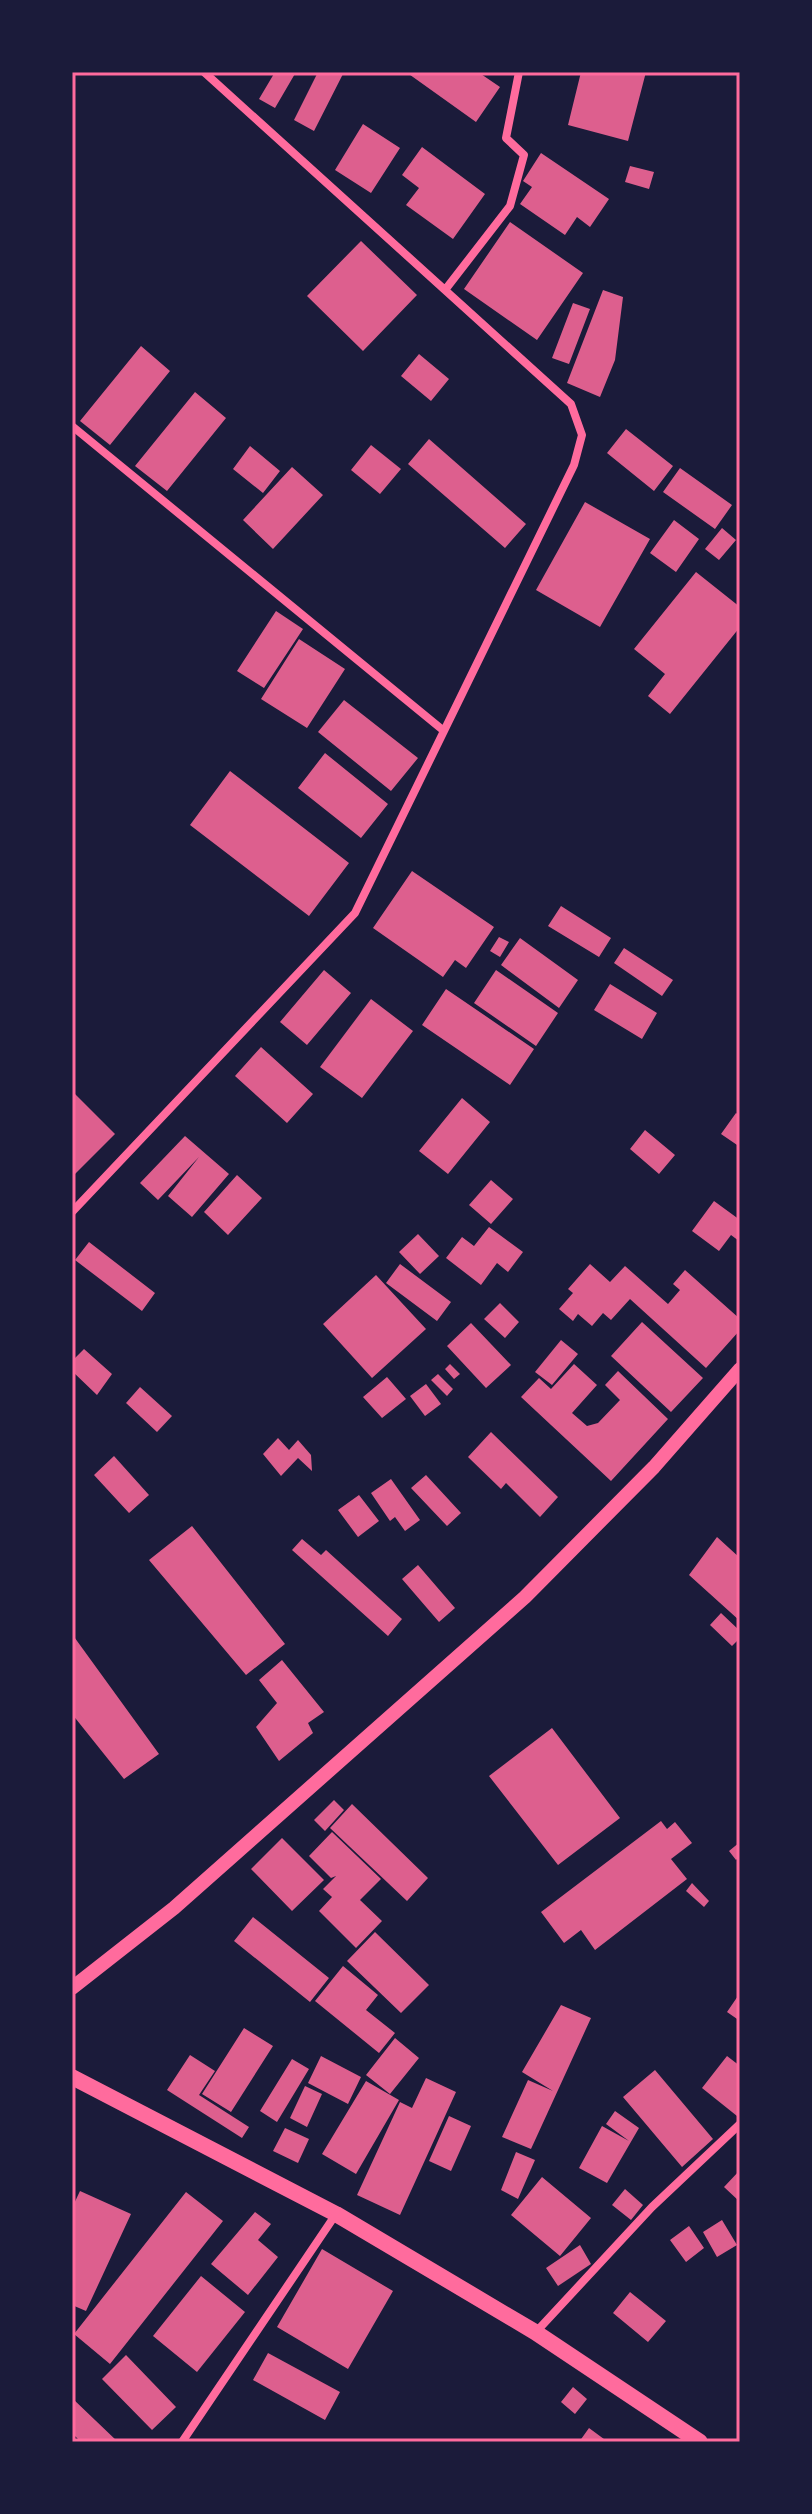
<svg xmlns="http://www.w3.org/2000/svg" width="812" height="2514" font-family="Montserrat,sans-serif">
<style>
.building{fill:#dd5f8e}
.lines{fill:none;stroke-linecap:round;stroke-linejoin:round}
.minor{stroke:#ff6b9d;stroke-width:8}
.tertiary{stroke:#ff6b9d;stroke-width:14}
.secondary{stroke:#ff6b9d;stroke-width:16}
.neatline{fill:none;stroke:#ff6b9d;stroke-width:3}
</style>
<rect width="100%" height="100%" fill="#1b1b3a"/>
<path class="building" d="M275 72H296L275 108 259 99Z
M318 72H344L314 131 294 120Z
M406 72H478L500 87 476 122Z
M581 72H646L628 141 568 125Z
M363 124 400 148 371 193 335 170Z
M422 147 485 194 453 239 406 205 419 188 402 175Z
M541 153 609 199 590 227 577 217 565 235 520 204 532 187 523 181Z
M630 166 654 172 649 189 625 182Z
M510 222 583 273 537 340 464 289Z
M361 241 417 295 363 351 307 296Z
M603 290 623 297 615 360 600 397 567 383Z
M573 303 590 309 569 364 552 358Z
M141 346 170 371 110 445 80 421Z
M419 354 449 379 431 401 401 376Z
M195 392 226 418 167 491 135 466Z
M626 429 673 466 654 491 607 453Z
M429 439 526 524 505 548 408 464Z
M371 445 401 469 380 494 351 470Z
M250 446 280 471 263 493 233 469Z
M292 467 323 495 273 549 243 520Z
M680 468 732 505 715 529 663 492Z
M585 502 650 539 600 627 536 590Z
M674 520 699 539 676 572 650 553Z
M722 528 736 540 719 560 705 549Z
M696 572 740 607V627L670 714 648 696 665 674 634 649Z
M276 611 303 629 264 688 237 671Z
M299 639 345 669 307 728 261 699Z
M344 700 418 758 391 791 318 732Z
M325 753 388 804 361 838 298 788Z
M230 771 349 863 309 916 190 825Z
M412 871 494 927 466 968 455 960 443 977 373 928Z
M561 906 611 938 599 957 548 926Z
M499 937 509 942 500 957 490 951Z
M520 938 578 980 559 1008 501 965Z
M624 948 673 980 662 996 614 963Z
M324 970 351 993 307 1045 280 1022Z
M496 970 558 1013 536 1046 474 1003Z
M610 984 657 1013 642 1039 594 1010Z
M446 989 534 1049 510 1085 422 1025Z
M371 999 413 1031 362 1098 320 1067Z
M261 1047 313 1094 287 1123 235 1076Z
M72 1091 115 1134 72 1177Z
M462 1098 490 1122 448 1174 419 1151Z
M736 1113 740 1116V1147L721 1134Z
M645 1130 675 1155 659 1174 630 1149Z
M185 1136 229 1174 192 1217 168 1196 199 1157 158 1200 140 1183Z
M237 1175 262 1198 228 1235 204 1212Z
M491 1180 513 1199 491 1224 469 1205Z
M714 1201 740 1220V1239L739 1241 731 1235 719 1251 692 1231Z
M489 1227 523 1252 508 1272 497 1263 481 1285 446 1258 462 1237 474 1246Z
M418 1234 439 1256 420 1274 399 1252Z
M89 1242 155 1293 142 1311 75 1260Z
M400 1264 451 1302 437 1321 386 1283Z
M590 1264 610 1282 625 1266 668 1304 680 1290 673 1284 685 1270 740 1319V1330L706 1368 630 1299 611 1320 603 1313 592 1326 578 1314 573 1321 559 1309 573 1293 568 1289Z
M376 1275 426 1329 372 1378 323 1324Z
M500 1303 519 1322 505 1338 484 1319Z
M642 1322 703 1378 671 1412 611 1356Z
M471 1323 511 1365 486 1388 447 1346Z
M561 1340 578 1354 552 1385 535 1372Z
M84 1349 112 1374 97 1395 72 1371V1361Z
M450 1364 460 1374 454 1379 445 1369Z
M574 1364 597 1385 572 1413 587 1426 598 1423 620 1400 605 1385 618 1371 668 1419 611 1481 521 1397 539 1378 551 1389Z
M438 1374 453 1389 447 1396 431 1380Z
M387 1377 406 1399 382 1418 363 1397Z
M426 1384 441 1404 425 1416 410 1396Z
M140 1387 172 1416 157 1432 126 1403Z
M491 1432 558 1497 540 1517 506 1483 501 1489 468 1457Z
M278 1438 289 1450 298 1440 311 1455 312 1471 298 1458 281 1476 263 1454Z
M114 1456 149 1495 129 1513 94 1475Z
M426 1475 461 1513 447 1526 411 1488Z
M391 1479 420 1520 405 1531 395 1517 390 1521 371 1493Z
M359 1495 379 1521 358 1537 338 1510Z
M192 1526 285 1644 246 1675 149 1560Z
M717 1537 740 1558V1621L689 1575Z
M302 1539 321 1555 326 1550 402 1619 388 1636 292 1550Z
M418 1565 455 1608 439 1622 402 1579Z
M721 1613 740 1631V1638L732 1646 710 1625Z
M72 1634 159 1754 124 1779 72 1714Z
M282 1660 324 1712 308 1723 313 1733 279 1761 256 1727 277 1703 259 1680Z
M552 1728 620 1818 558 1865 489 1776Z
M334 1800 344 1810 325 1831 314 1820Z
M352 1804 428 1878 407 1901 330 1828Z
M661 1821 667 1829 675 1822 692 1843 671 1859 687 1879 595 1950 581 1930 564 1943 541 1912Z
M332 1832 381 1879 360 1900 382 1921 356 1948 319 1911 332 1897 323 1889 336 1876 331 1878 309 1856Z
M282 1838 324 1880 292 1911 251 1869Z
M740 1842V1856L736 1860 729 1851Z
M692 1883 709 1901 704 1907 686 1891Z
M253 1917 329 1978 310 2002 234 1941Z
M375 1932 429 1985 401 2013 347 1961Z
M343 1966 378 1995 366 2010 395 2033 379 2053 315 2001Z
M740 1993V2021L727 2012Z
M561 2005 591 2018 531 2149 502 2137 528 2080 553 2091 522 2072Z
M244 2028 273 2046 231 2112 202 2094Z
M395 2038 419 2058 390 2094 366 2075Z
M190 2055 215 2071 199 2095 249 2127 242 2138 167 2090Z
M321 2056 361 2077 348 2104 308 2083Z
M727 2056 740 2066V2112L737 2116 702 2088Z
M292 2059 309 2069 277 2122 260 2111Z
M655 2070 713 2139 682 2167 623 2097Z
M426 2078 456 2092 400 2215 357 2195 400 2102 412 2108Z
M366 2081 399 2100 356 2174 322 2154Z
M305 2086 322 2094 307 2127 290 2118Z
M615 2111 639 2128 607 2183 579 2168 602 2126 629 2141 606 2124Z
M449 2116 471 2126 451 2171 429 2161Z
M285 2128 309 2139 298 2163 273 2151Z
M516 2152 535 2160 518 2199 501 2190Z
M740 2170V2202L724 2187Z
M542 2177 591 2218 560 2256 511 2215Z
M625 2189 643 2205 631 2220 612 2205Z
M80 2191 131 2214 86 2311 72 2305V2208Z
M186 2192 223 2221 110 2364 74 2334Z
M255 2212 271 2224 258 2240 278 2257 248 2295 211 2264Z
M722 2220 737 2245 717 2257 703 2232Z
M689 2226 704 2248 686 2262 670 2240Z
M580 2245 591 2264 558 2286 546 2268Z
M322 2249 393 2291 348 2369 277 2327Z
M201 2276 245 2312 197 2372 153 2336Z
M630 2292 666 2321 648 2342 613 2313Z
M268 2353 340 2392 325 2420 253 2380Z
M126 2355 176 2407 152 2430 102 2379Z
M573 2387 587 2399 575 2414 561 2402Z
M72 2398 118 2442H81L72 2433Z
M589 2428 608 2442H579Z"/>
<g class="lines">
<path class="minor" d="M445 290 510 206 524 155 506 138 519 72
M72 426 444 731
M72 1212 355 913 574 465 582 435 571 404 204 72
M536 2332 652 2207 740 2124
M182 2442 336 2214"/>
<path class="tertiary" d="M72 1988 174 1908 525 1597 654 1467 740 1369"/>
<path class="secondary" d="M72 2077 336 2214 535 2332 700 2442"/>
</g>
<rect width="812" height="2514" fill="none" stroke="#1b1b3a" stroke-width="148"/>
<rect x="74" y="74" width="664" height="2366" class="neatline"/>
</svg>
